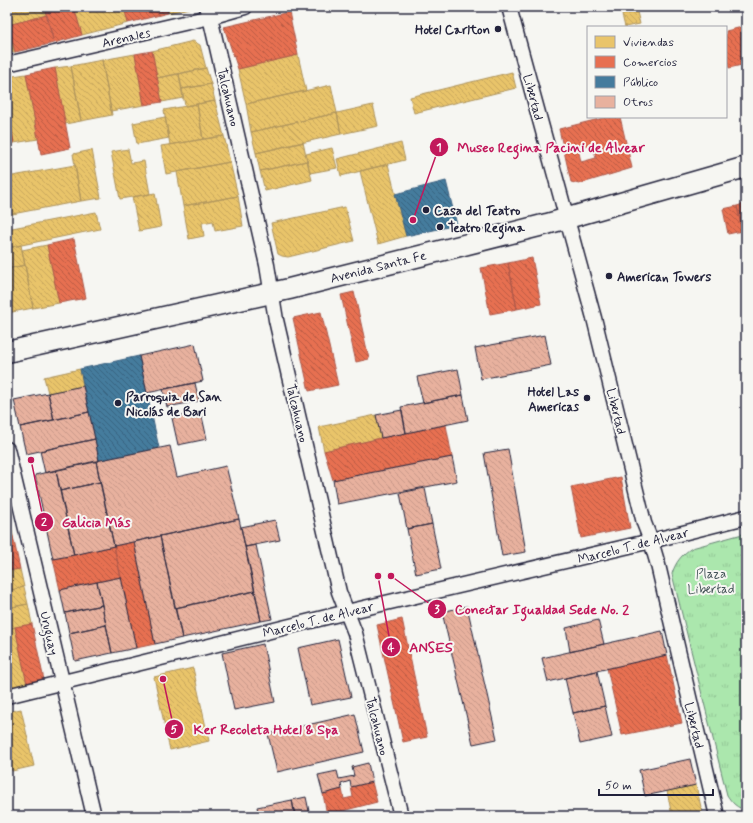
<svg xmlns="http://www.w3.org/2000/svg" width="753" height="823" font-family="Mynerve,sans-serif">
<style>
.park{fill:url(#park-tufts);stroke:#668474}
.homes{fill:url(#homes-back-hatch);stroke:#ad935c}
.shops{fill:url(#shops-back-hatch);stroke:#ac584a;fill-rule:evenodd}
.public{fill:url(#public-back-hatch);stroke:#3a6080}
.building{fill:url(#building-back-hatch);stroke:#22223b}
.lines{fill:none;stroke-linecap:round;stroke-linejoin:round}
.street-casing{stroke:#22223b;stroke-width:17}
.secondary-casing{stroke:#22223b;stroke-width:23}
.street{stroke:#f6f6f2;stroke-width:14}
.secondary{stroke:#f6f6f2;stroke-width:20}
.poi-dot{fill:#22223b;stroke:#f6f6f2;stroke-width:1.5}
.labels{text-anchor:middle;stroke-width:4;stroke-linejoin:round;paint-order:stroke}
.poi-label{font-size:13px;font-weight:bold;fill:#22223b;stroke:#f6f6f2;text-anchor:start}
.street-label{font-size:13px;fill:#22223b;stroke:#f6f6f2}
.park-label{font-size:13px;fill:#445358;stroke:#f6f6f2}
.leader{fill:none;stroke:#c2185b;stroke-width:1.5}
.callout-dot{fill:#c2185b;stroke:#f6f6f2;stroke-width:1.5}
.mark-label{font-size:12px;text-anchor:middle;font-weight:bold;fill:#fff}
.callout-label{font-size:14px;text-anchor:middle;font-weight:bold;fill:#c2185b;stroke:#f6f6f2;stroke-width:4;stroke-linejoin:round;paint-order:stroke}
</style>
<defs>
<pattern id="park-tufts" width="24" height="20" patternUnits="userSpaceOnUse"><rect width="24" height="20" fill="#abe7ad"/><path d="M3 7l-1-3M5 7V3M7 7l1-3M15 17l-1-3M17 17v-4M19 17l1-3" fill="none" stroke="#93c696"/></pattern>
<pattern id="homes-back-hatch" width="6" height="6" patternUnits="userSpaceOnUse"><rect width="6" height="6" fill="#e9c46a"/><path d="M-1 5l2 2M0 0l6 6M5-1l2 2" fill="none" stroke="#c8a85d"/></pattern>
<pattern id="shops-back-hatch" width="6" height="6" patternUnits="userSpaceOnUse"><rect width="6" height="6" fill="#e76f51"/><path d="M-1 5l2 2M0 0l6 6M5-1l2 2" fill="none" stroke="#bb5b44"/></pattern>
<pattern id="public-back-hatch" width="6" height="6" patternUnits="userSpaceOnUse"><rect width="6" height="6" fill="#457b9d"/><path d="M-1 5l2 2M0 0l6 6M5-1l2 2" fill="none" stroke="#396481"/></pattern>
<pattern id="building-back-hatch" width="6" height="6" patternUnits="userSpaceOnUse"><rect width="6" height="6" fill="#e8b19e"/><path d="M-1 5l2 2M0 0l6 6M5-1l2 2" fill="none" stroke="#c79889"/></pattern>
</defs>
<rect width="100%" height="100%" fill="#f6f6f2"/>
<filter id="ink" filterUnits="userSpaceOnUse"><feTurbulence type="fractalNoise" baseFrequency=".025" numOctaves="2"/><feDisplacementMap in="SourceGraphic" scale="8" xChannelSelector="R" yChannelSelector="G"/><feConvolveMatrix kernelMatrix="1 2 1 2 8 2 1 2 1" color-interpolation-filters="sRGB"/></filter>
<g filter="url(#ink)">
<path class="park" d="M746 533V810C737 808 732 803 727 795L672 574C675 563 682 554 692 548Z"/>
<path class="homes" d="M7 7H44L47 15 8 25Z
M74 7H124L128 23 82 35Z
M166 7H188L189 8 168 13Z
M637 12 640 24 625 27 622 15Z
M7 21 15 52 7 54Z
M193 41 200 45 206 68 157 78 152 51Z
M135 54 144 105 111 111 102 60Z
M298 55 306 91 246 104 238 69Z
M102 60 112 115 81 121 71 66Z
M71 66 81 121 65 124 55 68Z
M206 68 211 84 182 89 179 74Z
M512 72 516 88 414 113 410 97Z
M26 74 38 139 14 143 7 104V77Z
M179 74 183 98 162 102 157 78Z
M211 84 215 101 185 106 182 89Z
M331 85 337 113 251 132 246 104Z
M215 101 224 136 203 139 197 104Z
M197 104 203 139 170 145 164 110Z
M373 105 378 126 341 134 337 113Z
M337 113 341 134 256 153 251 132Z
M165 117 169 138 137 144 133 123Z
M224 136 230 162 166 174 161 146Z
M303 142 307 161 260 171 256 153Z
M401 143 405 160 341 176 337 159Z
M332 148 337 168 310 173 306 154Z
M128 149 131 163 144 161 150 194 120 199 111 152Z
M92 150 101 198 81 201 73 154Z
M307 161 312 180 265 191 260 171Z
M230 162 238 196 183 206 177 172Z
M388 164 406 236 378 244 360 171Z
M75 165 81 201 7 215V177Z
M155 193 161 227 139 231 132 197Z
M238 196 243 226 215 231 213 221 202 223 204 236 189 239 183 206Z
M345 207 354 241 288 257 282 256 278 254 271 223Z
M96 212 100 229 7 248V229Z
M21 245 25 265 7 269V248Z
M47 245 59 303 33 308 22 250Z
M25 265 33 308 7 313V269Z
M80 369 83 386 48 393 44 377Z
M376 415 381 438 324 451 319 427Z
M7 506 11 526 7 527Z
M11 526 13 536 7 537V527Z
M20 569 24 587 7 591V571Z
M24 587 28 604 7 608V591Z
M28 604 32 624 7 629V608Z
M15 627 27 684 7 688V629Z
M193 668 209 741 170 750 154 677Z
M21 709 34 766 12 771 7 750V712Z
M696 785 703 816H672L667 791Z"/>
<path class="shops" d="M44 7H74L82 35 54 43Z
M124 7H166L168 13 128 23Z
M289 12 298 55 238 69 224 27Z
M47 15 54 43 15 52 8 25Z
M746 26V64L729 68 726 55V31Z
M152 51 162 102 144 105 135 54Z
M55 68 70 148 41 154 26 74Z
M7 104 14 143 7 145Z
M607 117H620L632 168 579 184 571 182 559 129ZM593 145 596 158 581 162 578 148Z
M746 203V236L744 237 737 206Z
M737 206 742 231 728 234 723 209Z
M74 239 86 298 59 303 47 245Z
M532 258 541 304 517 309 508 263Z
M508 263 517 309 490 314 481 268Z
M354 292 369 359 356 362 341 295Z
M321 312 338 385 309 391 293 318Z
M446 425 452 457 333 480 324 451 381 438Z
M621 477 630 528 581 538 571 487Z
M13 536 20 569 7 571V537Z
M134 542 155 644 136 648 114 546Z
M114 546 121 577 60 590 53 559Z
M402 619 427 737 403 742 377 625Z
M32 624 44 680 27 684 15 627Z
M667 655 682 723 622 735 607 668Z
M372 782 377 802 327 815 323 794 342 789 344 799 353 797 351 787Z"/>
<path class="public" d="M446 181 457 225 406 236 395 194Z
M139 356 159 448 99 461 80 369Z"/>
<path class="building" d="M545 335 551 365 481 379 475 348Z
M195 344 203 381 147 393 139 356Z
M458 369 463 395 423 403 417 377Z
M195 383 199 401 167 407 163 389Z
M83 386 89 412 54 420 48 393Z
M48 393 54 420 20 427 14 400Z
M463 395 468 420 406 433 401 407Z
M402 410 406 433 381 438 376 415Z
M89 412 95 439 26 454 20 427Z
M201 412 207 439 178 445 172 418Z
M95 439 99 461 45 473 40 451Z
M170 446 177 477 226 466 239 519 114 546 96 461Z
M508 449 526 552 502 556 484 453Z
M452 457 457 481 337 504 333 480Z
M96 461 100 482 60 491 56 470Z
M56 470 74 555 53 559 35 475Z
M100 482 114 546 74 555 60 491Z
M425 488 432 524 407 529 400 493Z
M239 519 255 591 175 608 160 536Z
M275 520 280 540 245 547 241 527Z
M432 524 441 569 416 574 407 529Z
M160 536 182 638 155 644 134 542Z
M256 545 272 619 261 621 245 547Z
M121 577 136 648 112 653 97 582Z
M97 582 102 605 65 613 60 590Z
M255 591 261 621 182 638 175 608Z
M102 605 106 625 69 633 65 613Z
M467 606 497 739 473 744 442 612Z
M598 620 604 644 570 652 566 628Z
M106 625 112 653 75 661 69 633Z
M662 631 667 655 548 682 542 658Z
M338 639 351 697 310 705 298 648Z
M263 644 275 702 234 710 222 653Z
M597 671 605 706 573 713 565 678Z
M605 706 612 737 580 744 573 713Z
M355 714 364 752 277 772 268 734Z
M690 759 696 785 645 796 639 770Z
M368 763 372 782 351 787 350 781 341 784 342 789 323 794 318 775 337 771 339 779 354 776 352 767Z
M306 797 310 816H295L292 800Z
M292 800 295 816H259L257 807Z"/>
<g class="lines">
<defs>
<path id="street" d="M206 7 210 17 267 265 276 320 339 592 355 633 401 816
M509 7 594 318 644 523 651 541 658 565 717 816
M7 64 210 17 245 7
M7 449 94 816
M7 696 347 612 651 541 746 517"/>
<path id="secondary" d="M7 352 289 289 547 224 746 167"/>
</defs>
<use href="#street" class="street-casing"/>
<use href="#secondary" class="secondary-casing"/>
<use href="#street" class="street"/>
<use href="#secondary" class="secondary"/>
</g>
</g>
<g class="poi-dot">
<circle cx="498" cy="29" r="4"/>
<circle cx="426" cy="210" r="4"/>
<circle cx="440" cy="227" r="4"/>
<circle cx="609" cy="276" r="4"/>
<circle cx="587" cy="398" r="4"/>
<circle cx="118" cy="403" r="4"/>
</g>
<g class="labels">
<g class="poi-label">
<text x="490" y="34" text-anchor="end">Hotel Carlton</text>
<text x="434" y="215">Casa del Teatro</text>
<text x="448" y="232">Teatro Regina</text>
<text x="617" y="281">American Towers</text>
<text x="579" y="396" text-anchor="end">Hotel Las<tspan x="579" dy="15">Americas</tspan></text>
<text x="126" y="401">Parroquia de San<tspan x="126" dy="15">Nicolás de Bari</tspan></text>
</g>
<g class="street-label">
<text transform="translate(126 37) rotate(-13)" y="5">Arenales</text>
<text transform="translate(229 97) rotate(77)" y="5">Talcahuano</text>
<text transform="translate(534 97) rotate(75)" y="5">Libertad</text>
<text transform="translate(378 266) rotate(-14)" y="5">Avenida Santa Fe</text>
<text transform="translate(617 411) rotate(76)" y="5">Libertad</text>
<text transform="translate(298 413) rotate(77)" y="5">Talcahuano</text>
<text transform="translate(633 545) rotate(-14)" y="5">Marcelo T. de Alvear</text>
<text transform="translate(318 619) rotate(-14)" y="5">Marcelo T. de Alvear</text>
<text transform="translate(50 633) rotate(77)" y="5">Uruguay</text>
<text transform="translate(695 725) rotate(76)" y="5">Libertad</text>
<text transform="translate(378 726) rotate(76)" y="5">Talcahuano</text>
</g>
<g class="park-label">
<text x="711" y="578">Plaza<tspan x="711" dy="15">Libertad</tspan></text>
</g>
</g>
<path class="leader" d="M413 220L439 147M31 460L44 522M391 576L437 609M378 576L391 647M163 679L174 729"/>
<g class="callout-dot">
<circle cx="413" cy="220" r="4"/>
<circle cx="31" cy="460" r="4"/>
<circle cx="391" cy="576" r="4"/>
<circle cx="378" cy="576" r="4"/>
<circle cx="163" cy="679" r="4"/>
<circle cx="439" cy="147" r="10"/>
<circle cx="44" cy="522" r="10"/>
<circle cx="437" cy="609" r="10"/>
<circle cx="391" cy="647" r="10"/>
<circle cx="174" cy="729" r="10"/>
</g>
<g class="mark-label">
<text x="439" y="151">1</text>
<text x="44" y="526">2</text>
<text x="437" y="613">3</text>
<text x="391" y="651">4</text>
<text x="174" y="733">5</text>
</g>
<g class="callout-label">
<text x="551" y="152">Museo Regina Pacini de Alvear</text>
<text x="96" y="527">Galicia Más</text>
<text x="542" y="614">Conectar Igualdad Sede No. 2</text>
<text x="431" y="652">ANSES</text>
<text x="266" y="734">Ker Recoleta Hotel &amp; Spa</text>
</g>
<rect width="753" height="823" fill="none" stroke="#f6f6f2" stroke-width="24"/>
<rect x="12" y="12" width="729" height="799" fill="none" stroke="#22223b" stroke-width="1.5" filter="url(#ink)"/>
<rect x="587" y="26" width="140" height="92" fill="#f6f6f2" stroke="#a1a1a9"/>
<rect x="595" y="36" width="20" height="12" fill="#e9c46a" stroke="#a1a1a9"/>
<text x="623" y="46" font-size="12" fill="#22223b">Viviendas</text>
<rect x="595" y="56" width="20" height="12" fill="#e76f51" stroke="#a1a1a9"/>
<text x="623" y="66" font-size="12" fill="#22223b">Comercios</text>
<rect x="595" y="76" width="20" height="12" fill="#457b9d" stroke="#a1a1a9"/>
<text x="623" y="86" font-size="12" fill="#22223b">Público</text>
<rect x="595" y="96" width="20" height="12" fill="#e8b19e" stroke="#a1a1a9"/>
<text x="623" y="106" font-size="12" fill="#22223b">Otros</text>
<path d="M599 789v6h114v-6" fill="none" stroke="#22223b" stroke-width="2"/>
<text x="605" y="789" font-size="12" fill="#22223b" stroke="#f6f6f2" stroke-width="3" paint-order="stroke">50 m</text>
</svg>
